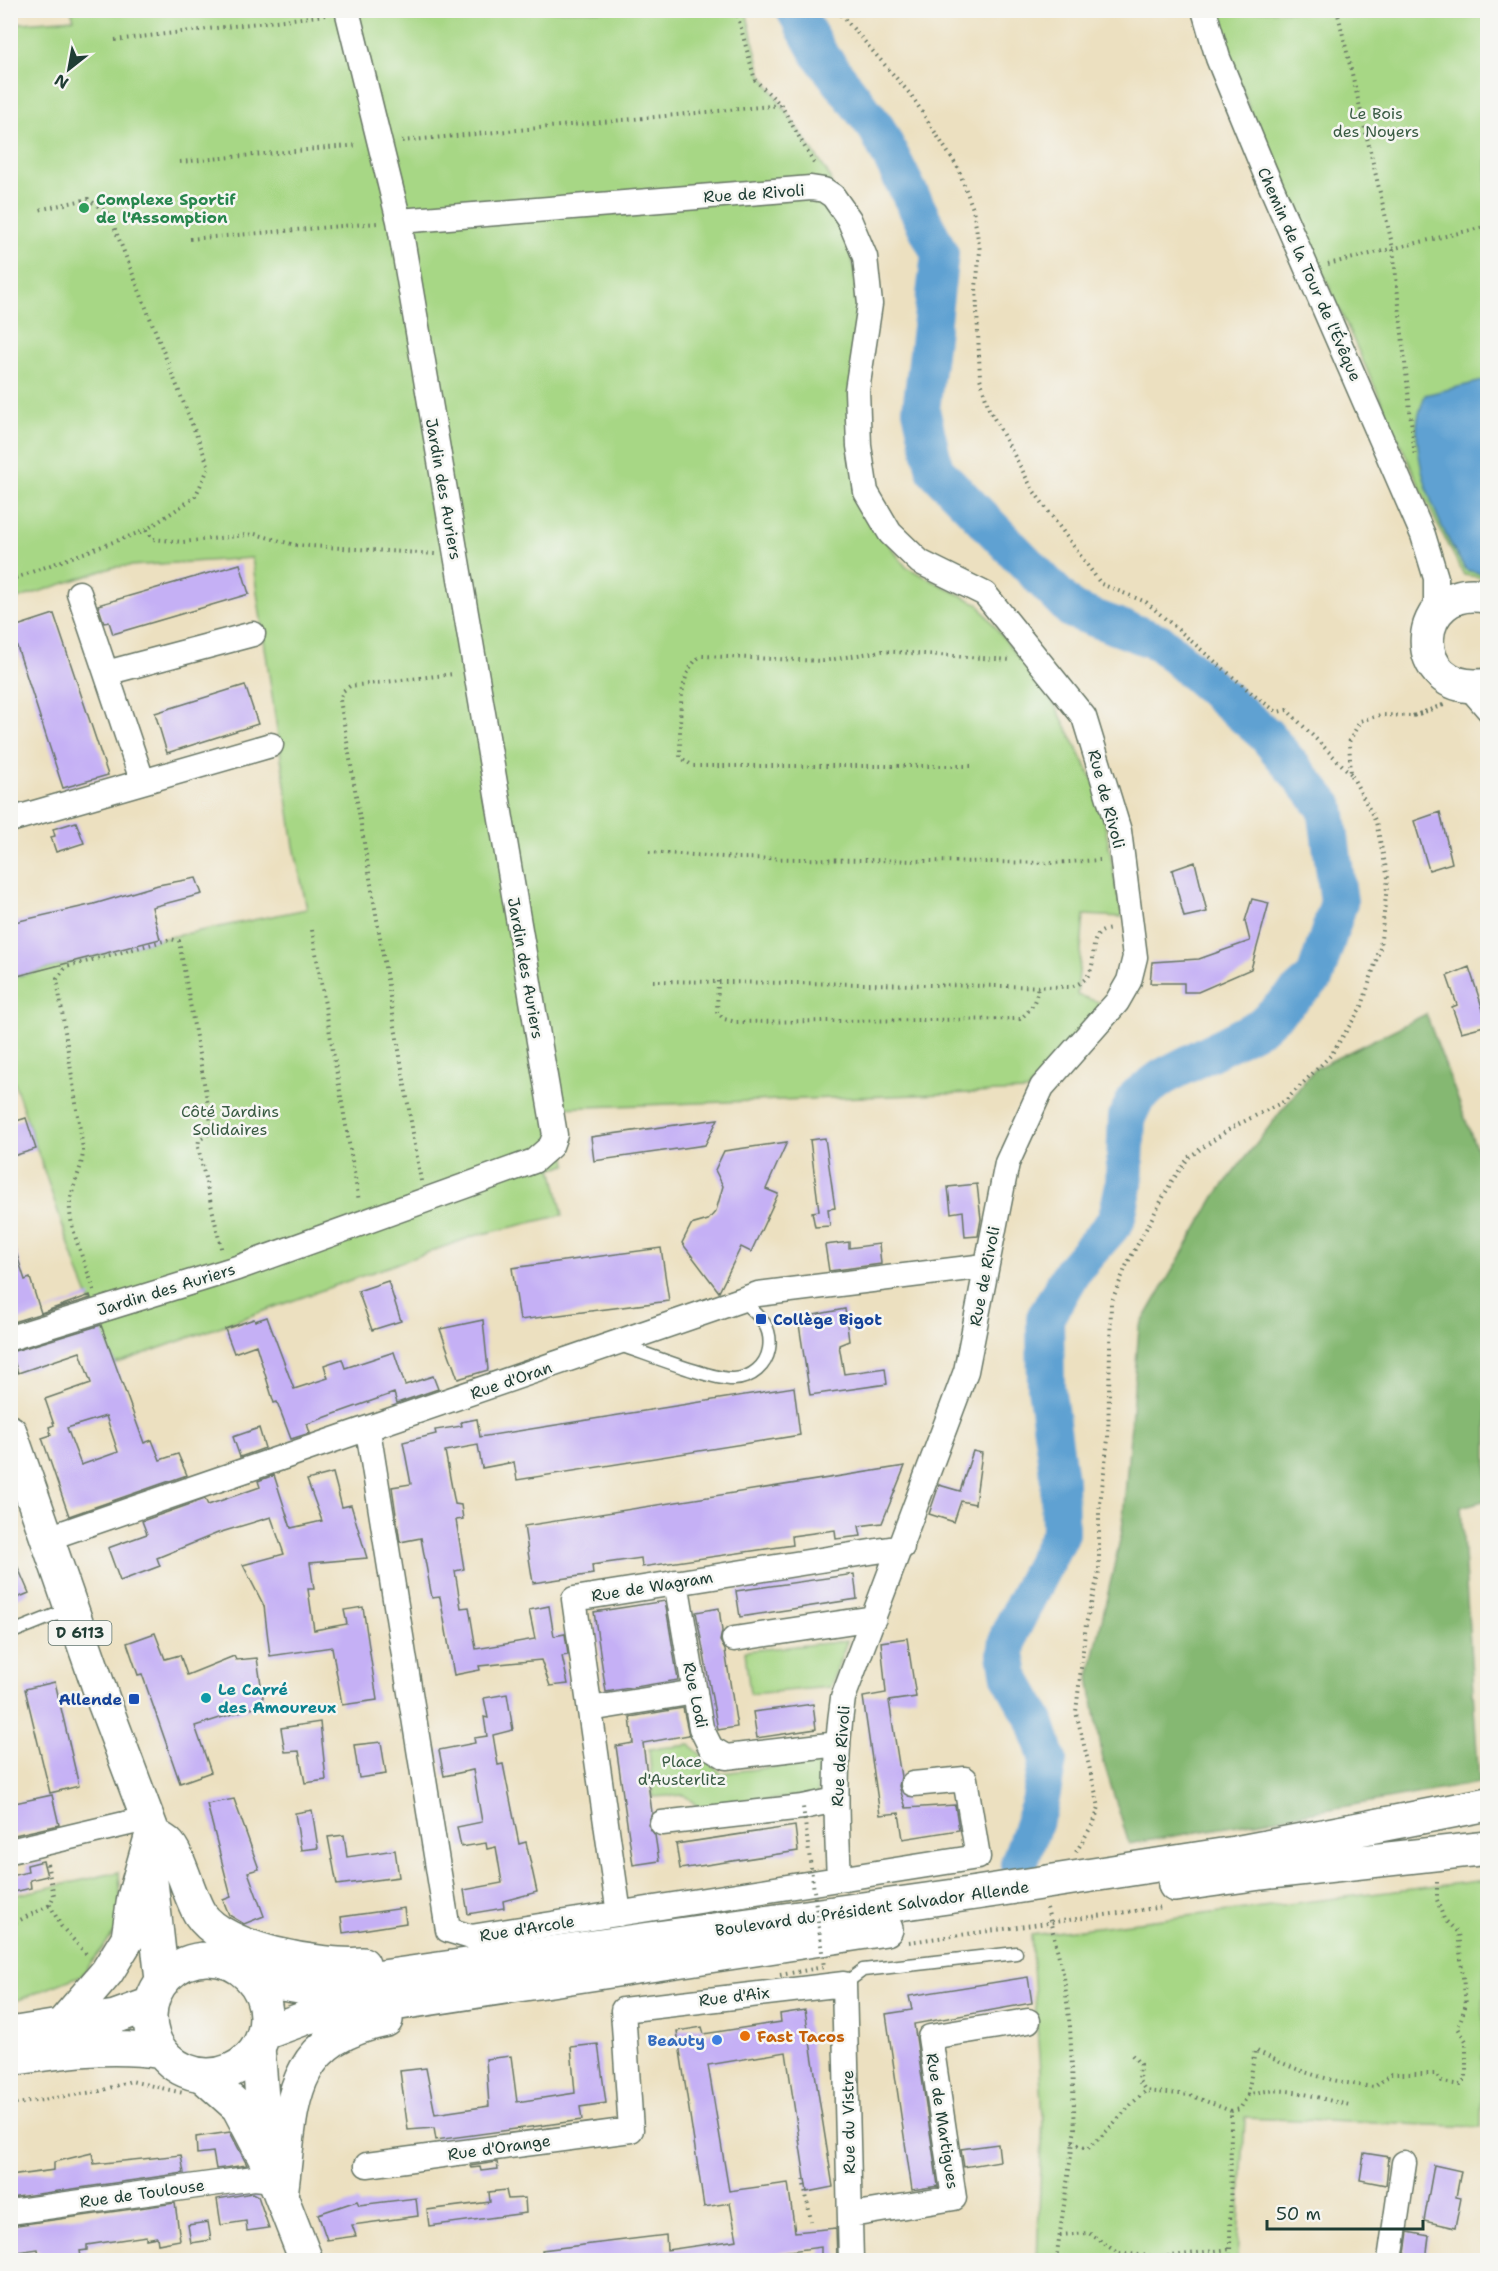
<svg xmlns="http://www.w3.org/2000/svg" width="1498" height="2271" font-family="'Shantell Sans',sans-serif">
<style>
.green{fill:#a7d785;stroke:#638a5c;stroke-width:1.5}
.forest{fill:#85b872;stroke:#527a53;stroke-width:1.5}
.water{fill:#5ea1d2;stroke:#3e6f83;stroke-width:1.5}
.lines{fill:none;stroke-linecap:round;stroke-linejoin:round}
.river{stroke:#5ea1d2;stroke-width:38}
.building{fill:#c5b0f5;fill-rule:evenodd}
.lane-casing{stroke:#677665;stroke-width:15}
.street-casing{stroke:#677665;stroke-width:27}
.secondary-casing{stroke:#677665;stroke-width:36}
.primary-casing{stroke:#677665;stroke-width:36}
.path{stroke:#677665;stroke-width:4;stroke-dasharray:1.5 4.5;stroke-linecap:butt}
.lane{stroke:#fff;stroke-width:12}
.street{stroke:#fff;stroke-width:24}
.secondary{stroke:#fff;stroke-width:33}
.primary{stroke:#fff;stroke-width:33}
.path-bridge{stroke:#677665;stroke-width:4;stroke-dasharray:1.5 4.5;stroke-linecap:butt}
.leisure-dot{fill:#2e9e5b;stroke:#f6f6f2;stroke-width:2}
.transit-dot{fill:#1a4fb4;stroke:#f6f6f2;stroke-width:2}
.culture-dot{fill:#0f9aa8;stroke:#f6f6f2;stroke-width:2}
.food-dot{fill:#e8710a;stroke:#f6f6f2;stroke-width:2}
.shop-dot{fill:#3f7fe0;stroke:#f6f6f2;stroke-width:2}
.labels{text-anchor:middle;stroke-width:5;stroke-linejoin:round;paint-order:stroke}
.shield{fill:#f6f6f2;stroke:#60746d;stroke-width:1.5}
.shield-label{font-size:15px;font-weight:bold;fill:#1f3d34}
.park-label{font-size:16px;fill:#3a5c44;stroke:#f6f6f2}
.street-label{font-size:16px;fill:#1f3d34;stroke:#f6f6f2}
.leisure-label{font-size:16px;font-weight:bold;fill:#27864d;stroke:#f6f6f2;text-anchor:start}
.transit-label{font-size:16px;font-weight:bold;fill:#164399;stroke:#f6f6f2;text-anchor:start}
.culture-label{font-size:16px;font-weight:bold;fill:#0d838f;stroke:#f6f6f2;text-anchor:start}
.food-label{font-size:16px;font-weight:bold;fill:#c56008;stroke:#f6f6f2;text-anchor:start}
.shop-label{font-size:16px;font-weight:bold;fill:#366cbe;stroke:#f6f6f2;text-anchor:end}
</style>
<rect width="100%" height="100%" fill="#f6f6f2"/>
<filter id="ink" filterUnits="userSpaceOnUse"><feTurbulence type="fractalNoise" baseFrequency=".0167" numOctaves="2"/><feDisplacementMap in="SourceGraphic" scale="12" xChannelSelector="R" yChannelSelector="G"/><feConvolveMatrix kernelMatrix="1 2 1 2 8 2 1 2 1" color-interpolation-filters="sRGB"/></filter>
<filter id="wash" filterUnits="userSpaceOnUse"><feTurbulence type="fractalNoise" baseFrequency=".008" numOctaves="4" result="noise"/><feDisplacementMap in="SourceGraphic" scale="24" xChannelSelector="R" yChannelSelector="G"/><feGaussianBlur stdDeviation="1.35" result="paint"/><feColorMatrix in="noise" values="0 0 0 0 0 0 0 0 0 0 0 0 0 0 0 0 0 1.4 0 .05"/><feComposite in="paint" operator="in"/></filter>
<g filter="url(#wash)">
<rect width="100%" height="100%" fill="#ece0c0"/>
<path class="green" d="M71 10 746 11 761 74 829 175 855 270 857 330 874 525 906 567 978 604 1056 707 1099 792 1122 917 1084 915 1077 995 1105 1004 1027 1091 559 1108 567 1165 552 1168 563 1215 474 1236 115 1364 78 1271 11 1073V978L160 939 307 909 294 846 252 558 114 567 11 601V24L74 19Z
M1215 11H1487V578L1464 575 1436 522 1251 114Z
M847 1641 830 1687 750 1694 745 1651Z
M690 1745 721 1773 819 1762 818 1794 701 1809 684 1795 653 1797 649 1749Z
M119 1872 122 1923 82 1975 11 2003V1896Z
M1486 1880 1481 2127 1245 2118 1237 2260H1037L1043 2117 1031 1935Z"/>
<path class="forest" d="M1426 1014 1487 1177V1500L1461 1507 1479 1783 1129 1844 1103 1760 1089 1677 1122 1531 1139 1328 1216 1195 1314 1069Z"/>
<path class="water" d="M1487 380H1488L1487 575 1466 570C1440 530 1416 475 1417 426 1417 416 1422 404 1425 395Z"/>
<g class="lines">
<path class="river" d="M795 10 818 52 877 129 940 254 921 410 935 470 1072 610 1159 642 1266 735 1326 808 1339 902 1315 977 1261 1026 1163 1077 1137 1096 1127 1117 1124 1185 1116 1221 1072 1271 1045 1318 1046 1387 1059 1480 1060 1533 1009 1634 1006 1654 1010 1676 1036 1722 1048 1760 1040 1803 1019 1864"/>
</g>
<g id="blocks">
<path class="building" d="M240 564 249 594 113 634 109 622 104 623 98 605Z
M54 614 108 775 63 788 11 628Z
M245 685 258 724 167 753 155 713Z
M1440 812 1452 863 1429 870 1414 821Z
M76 822 84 843 56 852 51 837 55 836 53 829Z
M1195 862 1207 912 1184 917 1172 870Z
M196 878 202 894 152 907 160 939 10 978V923L94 904 158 885Z
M1252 899 1269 903 1251 969 1198 992H1184V983H1150L1152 962 1199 959 1250 941 1245 921Z
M1469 967 1488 1025 1461 1032 1452 1007 1457 1005 1447 976Z
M26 1118 36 1149 10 1157V1123Z
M718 1119 705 1145 594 1161 591 1137Z
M825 1138 835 1208 828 1209 830 1226 815 1227 812 1212 819 1211 810 1140Z
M787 1142 766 1189 778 1194 751 1252 741 1247 719 1292 682 1243 691 1225 708 1220 716 1211 723 1186 715 1170 724 1151Z
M977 1184 981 1219 978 1236 965 1237 963 1211 951 1213 948 1187Z
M849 1242V1248L879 1244 881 1264 829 1271 825 1245Z
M14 1246 25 1280 30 1278 41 1313 90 1295 91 1298 13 1322 10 1312V1247Z
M661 1248 669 1301 520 1320 512 1268Z
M388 1281 401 1321 372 1330 358 1291Z
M845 1309 849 1341 839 1345 844 1374 885 1368 887 1384 810 1395 798 1318Z
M267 1317 294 1389 328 1378 324 1365 342 1359 345 1368 394 1352 405 1385 433 1376 438 1389 397 1403 394 1393 340 1412 307 1424 310 1433 291 1439 277 1402 274 1403 256 1345 234 1353 225 1329 254 1319 255 1321Z
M483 1320 488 1370 458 1379 440 1329Z
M101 1325 144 1443 152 1440 160 1460 178 1454 187 1475 69 1516 42 1438 51 1435 49 1427 54 1425 45 1399 91 1383 80 1352 18 1373 11 1352ZM106 1416 118 1452 81 1465 67 1428Z
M794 1387 800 1435 517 1480 514 1462 482 1468 478 1445 445 1451 455 1504 461 1505 463 1519 456 1520 464 1569 455 1571 461 1608 469 1607 476 1649 535 1639 529 1610 549 1606 554 1636 565 1634 568 1655 562 1656 568 1684 550 1686 541 1660 479 1666 480 1670 454 1675 440 1597 432 1598 421 1538 400 1542 392 1487 411 1484 403 1442 436 1434 435 1430 462 1426 461 1422 477 1419 480 1437Z
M259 1428 265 1448 240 1457 233 1437Z
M973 1451 982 1453 975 1504 961 1501 954 1522 929 1514 939 1485 960 1491Z
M905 1466 882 1523 859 1526 861 1536 836 1539 835 1530 792 1536 793 1545 642 1567 641 1558 592 1565 593 1574 533 1583 524 1526Z
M333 1473 342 1507 351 1505 367 1558 310 1563 314 1589H308L314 1630 347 1624 344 1610 363 1607 377 1700 342 1705 332 1647 270 1656 264 1606 243 1565 284 1554 271 1517 218 1533 157 1558 160 1566 120 1581 108 1548 147 1534 142 1521 205 1499 208 1505 260 1487 258 1481 274 1475 291 1528 322 1521 307 1480Z
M10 1549 29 1593 10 1601Z
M854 1574 857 1599 740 1617 736 1591Z
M665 1601 678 1680 606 1692 594 1612Z
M719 1608 722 1631 720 1641 725 1650 737 1727 718 1730 696 1612Z
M155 1633 165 1659 180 1655 187 1675 234 1656 236 1660 257 1658 264 1704 195 1726 211 1772 180 1783 142 1674 138 1675 127 1643Z
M907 1638 916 1697 889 1701 901 1777 899 1786 906 1808 955 1805 959 1830 903 1839 899 1813 880 1815 863 1697 886 1693 881 1642Z
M55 1682 79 1786 50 1793 25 1689Z
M507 1694 513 1730 493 1735 498 1765 503 1764 519 1844 526 1842 537 1892 503 1901 504 1908 468 1914 464 1890 502 1883 496 1847 487 1849 486 1843 461 1847 457 1827 482 1822 473 1770 444 1776 439 1750 475 1743 474 1738 487 1736 484 1717 488 1718 484 1698Z
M813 1704 816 1729 757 1738 753 1712Z
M683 1708 689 1735 643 1743 652 1813 648 1825 655 1835 659 1861 633 1865 616 1746 633 1743 630 1717Z
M320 1722 326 1780 305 1783 299 1751 285 1752 281 1728Z
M381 1742 386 1774 359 1778 354 1745Z
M52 1795 59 1825 10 1836V1804Z
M234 1799 259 1869 248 1872 264 1916 244 1924 229 1915 223 1900 231 1897 207 1804Z
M312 1810 318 1848 301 1850 295 1813Z
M795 1826 798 1851 680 1869 676 1844Z
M344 1835 347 1857 395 1850 399 1877 337 1885 328 1837Z
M43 1861 47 1876 30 1880 31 1888 10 1893V1876L28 1872 27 1865Z
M404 1908 406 1923 343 1933 341 1917Z
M1028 1977 1032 2003 914 2024 938 2186 912 2190 886 2014 912 2010 909 1996Z
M805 2010 833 2187 807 2192 786 2052 708 2065 729 2191 788 2183 795 2232 836 2228 837 2260H821V2247L721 2260H543L542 2250 666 2235 667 2250 737 2240 730 2203 704 2207 677 2031 702 2027 704 2034 781 2022 780 2014Z
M598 2044 606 2103 580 2107 582 2120 436 2140 434 2128 408 2130 400 2071 426 2068 435 2114 489 2106 486 2059 511 2056 517 2102 575 2093 571 2047Z
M230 2132 247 2165 216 2169 213 2152 197 2154 196 2137Z
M998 2144 1000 2161 964 2167 961 2149Z
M92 2153 94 2164 181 2155 184 2173 10 2198V2176L54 2170V2162Z
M1364 2153 1389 2157 1386 2185 1360 2180Z
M497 2162 498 2169 481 2171 480 2167 471 2168 470 2166Z
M1434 2165 1461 2171 1456 2197 1461 2198 1455 2228 1424 2221Z
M506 2190 508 2199 525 2198 526 2213 429 2226 427 2210 490 2202 489 2192Z
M252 2193 258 2196 269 2228 247 2231 246 2221 221 2225 217 2199Z
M416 2198 418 2216 352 2225 356 2236 327 2240 318 2214 357 2201 359 2205Z
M175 2203 180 2240 158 2244 157 2237 146 2239V2236L87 2245V2250L80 2251 81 2257 67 2260H40L38 2249 10 2253V2226Z
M208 2222 211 2240 191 2243 188 2225Z
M1408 2232 1429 2236 1426 2260H1404Z"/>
</g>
</g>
<g filter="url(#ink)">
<use href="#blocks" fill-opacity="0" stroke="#677665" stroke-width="1.5"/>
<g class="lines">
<defs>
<path id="lane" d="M620 1345C645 1353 712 1380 734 1379 752 1378 766 1366 769 1349 773 1325 757 1314 741 1300
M10 1633 70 1609
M844 1984 863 1970 1016 1953"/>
<path id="street" d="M1204 10 1218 58 1264 170 1423 535 1436 578V611
M399 221 811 188 824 190 833 196 849 219 865 257 870 304 857 390 859 446 866 492 890 533 920 562 985 594 1084 717 1119 831 1135 957 1129 981 1117 1002 1042 1087 1007 1163 966 1371 843 1698C834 1758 836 1818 839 1878
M79 593 106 673
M1470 688 1488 709
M142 780 106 673 253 634
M10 820 271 745
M10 1338 237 1268 534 1161 551 1146 555 1135 399 221 347 10
M368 1430 448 1930 471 1937 978 1857 965 1779 913 1784
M48 1538 758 1294 985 1266
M676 1582 701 1728 711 1748 726 1757 838 1744
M734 1639 874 1618
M590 1709 695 1692
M662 1823 803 1807 836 1800
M10 1851 146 1819
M619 1914 574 1599 902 1547
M367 2165 631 2130 623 2010 844 1984 851 2260
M10 2212 254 2178 274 2180
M851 2215 954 2198 930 2037 1028 2021
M1390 2260 1404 2163"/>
<path id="secondary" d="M1488 597C1411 579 1403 698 1488 685
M258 2047 262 2099 271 2136V2151
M202 2075 238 2107 270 2168 306 2260"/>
<path id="primary" d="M10 1432 105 1705 161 1854
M152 1834C157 1837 164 1840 168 1844 178 1852 190 1899 200 1914 224 1951 322 1967 363 1964
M150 1872 162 1980
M1175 1885 1261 1873 1488 1848
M150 2017a58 58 0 1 1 116 0a58 58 0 1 1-116 0Z
M253 1979 305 1988 976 1893 1235 1853 1488 1804
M60 2027 107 1972 128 1938 134 1897 152 1834
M265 2033 308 2017 886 1929
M10 2034 115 2017 151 2004
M10 2059C62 2051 111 2044 162 2052
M281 2195C293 2110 283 2040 386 2020"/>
</defs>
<use href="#lane" class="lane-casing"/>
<use href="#street" class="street-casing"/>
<use href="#secondary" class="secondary-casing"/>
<use href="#primary" class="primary-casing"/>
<path class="path" d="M736 10 755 80 781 105 816 167
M837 10 911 95 958 168 973 209 980 251 976 287 980 378 989 409 1033 490 1101 584 1146 602 1255 696 1277 712 1287 710 1351 774
M1337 10 1393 248 1415 458
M115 40 326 15
M402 141 781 105
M180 162 359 145
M190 239 377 223
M1328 264 1488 226
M146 530 153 539 183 542 255 534 295 545 435 554
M10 580 146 530 195 497 209 467 109 214 88 199 38 210
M1413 716 1443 705
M971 766H693L680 757C681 728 675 673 701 656L823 661 882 651 1011 660
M649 852 738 858 1053 863 1100 860
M312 930 359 1201
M653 981 1070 987C1112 975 1076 932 1112 929
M718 981 717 1012 724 1019 736 1022 1020 1019C1033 1008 1036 1001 1038 985
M421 1181 340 700 343 691 350 686 454 674
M94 1290C87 1267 68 1227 70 1204 72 1184 83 1169 83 1149L57 979 66 967 171 939 179 941 212 1128 210 1133 199 1140 198 1147 222 1252
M1076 1852 1094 1822 1099 1807 1076 1712 1086 1624 1099 1572V1512L1108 1439 1111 1303 1127 1264 1172 1181 1189 1157 1231 1128 1285 1101 1331 1055 1362 1006 1380 948 1388 878 1376 822 1351 774 1349 742 1360 721 1380 715 1413 716 1444 705
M47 1864 54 1895 50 1905 61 1926 88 1956
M1047 1908 1064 1977 1070 2027 1075 2128 1056 2260
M10 1925 50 1905
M909 1942 1163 1907
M1132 2055 1140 2064 1139 2081 1146 2091
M1248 2095 1255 2050C1298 2072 1326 2081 1374 2087L1391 2074H1435L1442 2082 1460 2085 1466 2078V2041L1458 2028 1466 2004 1458 1933 1444 1919 1437 1900V1878
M10 2105 100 2091 131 2081 183 2093
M1231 2111 1240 2109 1248 2095C1287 2083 1312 2098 1350 2105
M1072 2142 1087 2149C1109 2132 1124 2109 1146 2091L1190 2095 1231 2111 1230 2260
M803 2179 811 2221
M1060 2235 1089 2233 1118 2253 1163 2257 1231 2249"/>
<use href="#lane" class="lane"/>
<use href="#street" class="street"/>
<use href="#secondary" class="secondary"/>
<use href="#primary" class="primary"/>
<path class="path-bridge" d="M780 1975 824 1967 803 1807"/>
</g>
</g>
<circle class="leisure-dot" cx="84" cy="208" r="6"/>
<g class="transit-dot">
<rect x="755" y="1313" width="12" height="12" rx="3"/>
<rect x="128" y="1693" width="12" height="12" rx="3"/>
</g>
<circle class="culture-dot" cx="206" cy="1698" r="6"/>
<circle class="food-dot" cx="745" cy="2036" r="6"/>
<circle class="shop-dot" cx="717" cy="2040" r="6"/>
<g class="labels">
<rect class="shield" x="48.5" y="1621" width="63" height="24" rx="4.5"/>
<g class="shield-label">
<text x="80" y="1638">D 6113</text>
</g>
<g class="park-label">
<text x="1376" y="119">Le Bois<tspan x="1376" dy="18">des Noyers</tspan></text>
<text x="230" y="1117">Côté Jardins<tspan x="230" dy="18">Solidaires</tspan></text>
<text x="682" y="1767">Place<tspan x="682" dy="18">d'Austerlitz</tspan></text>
</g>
<g class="street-label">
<text transform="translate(754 193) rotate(-4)" y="6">Rue de Rivoli</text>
<text transform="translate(1310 274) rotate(66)" y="6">Chemin de la Tour de l'Évêque</text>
<text transform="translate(444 489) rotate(80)" y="6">Jardin des Auriers</text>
<text transform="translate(1107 799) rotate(75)" y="6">Rue de Rivoli</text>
<text transform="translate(526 968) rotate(80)" y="6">Jardin des Auriers</text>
<text transform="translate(984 1276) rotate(-79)" y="6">Rue de Rivoli</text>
<text transform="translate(166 1289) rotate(-17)" y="6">Jardin des Auriers</text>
<text transform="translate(511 1380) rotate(-19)" y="6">Rue d'Oran</text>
<text transform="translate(652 1586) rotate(-9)" y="6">Rue de Wagram</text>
<text transform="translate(696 1695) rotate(78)" y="6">Rue Lodi</text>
<text transform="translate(840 1756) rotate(-86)" y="6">Rue de Rivoli</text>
<text transform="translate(872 1908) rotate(-8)" y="6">Boulevard du Président Salvador Allende</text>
<text transform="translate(527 1928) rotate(-9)" y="6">Rue d'Arcole</text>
<text transform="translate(734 1996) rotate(-7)" y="6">Rue d'Aix</text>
<text transform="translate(943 2121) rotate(81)" y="6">Rue de Martigues</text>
<text transform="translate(848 2122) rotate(-91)" y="6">Rue du Vistre</text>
<text transform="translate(499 2147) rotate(-8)" y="6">Rue d'Orange</text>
<text transform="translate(142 2193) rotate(-8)" y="6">Rue de Toulouse</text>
</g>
<g class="leisure-label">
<text x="96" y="205">Complexe Sportif<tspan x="96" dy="18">de l'Assomption</tspan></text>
</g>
<g class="transit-label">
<text x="773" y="1325">Collège Bigot</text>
<text x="122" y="1705" text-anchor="end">Allende</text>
</g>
<g class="culture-label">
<text x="218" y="1695">Le Carré<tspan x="218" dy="18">des Amoureux</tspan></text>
</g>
<g class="food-label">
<text x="757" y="2042">Fast Tacos</text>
</g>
<g class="shop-label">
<text x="705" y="2046">Beauty</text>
</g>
</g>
<rect width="1498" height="2271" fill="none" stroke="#f6f6f2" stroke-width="36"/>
<g transform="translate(69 69) rotate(211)" stroke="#f6f6f2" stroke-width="4.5" paint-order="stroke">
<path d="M0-4.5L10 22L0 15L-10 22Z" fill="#1f3d34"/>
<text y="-9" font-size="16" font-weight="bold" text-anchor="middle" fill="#1f3d34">N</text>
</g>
<path d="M1267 2220v9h156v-9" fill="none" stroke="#1f3d34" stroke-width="3"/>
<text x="1276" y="2220" font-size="18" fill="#1f3d34" stroke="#f6f6f2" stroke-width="4.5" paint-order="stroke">50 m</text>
</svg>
